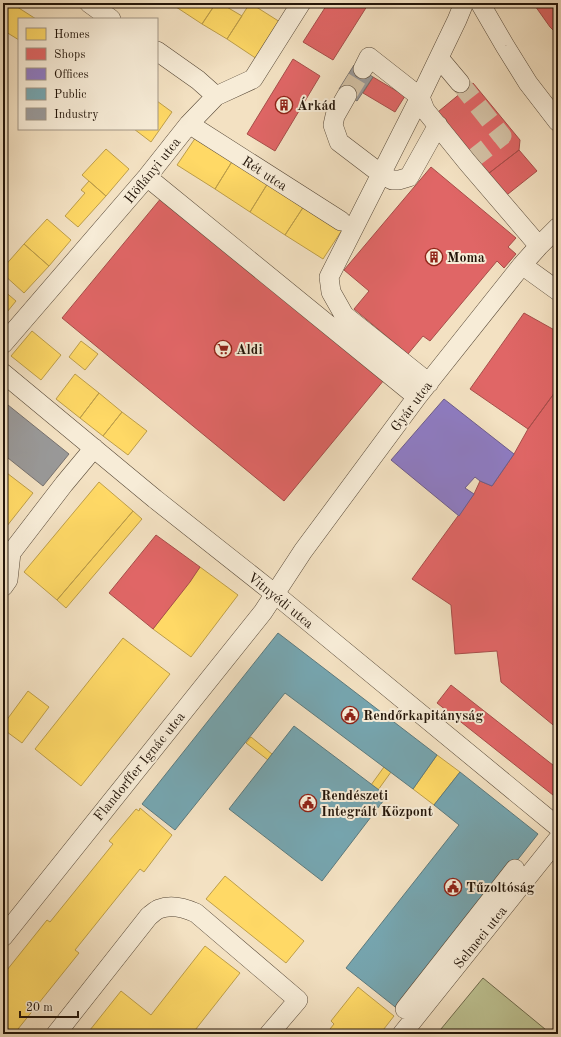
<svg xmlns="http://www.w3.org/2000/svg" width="561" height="1037" font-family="'Old Standard TT',serif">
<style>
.green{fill:#bdc292;stroke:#706c4e}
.homes{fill:#ffd966;stroke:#bd9e4a}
.shops{fill:#e06666;stroke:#a74e4a}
.offices{fill:#8e7cc3;stroke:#6e5d8b}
.public{fill:#76a5af;stroke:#5d7a7d}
.industry{fill:#999;stroke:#76716e}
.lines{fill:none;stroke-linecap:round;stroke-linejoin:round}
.minor-tunnel{stroke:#d4c2a6;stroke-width:19;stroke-dasharray:19 10;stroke-linecap:butt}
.minor-casing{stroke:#574837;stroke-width:20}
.minor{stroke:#f7ecd7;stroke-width:19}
.labels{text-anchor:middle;stroke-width:4;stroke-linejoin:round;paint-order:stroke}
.poi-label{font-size:14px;font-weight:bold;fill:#231509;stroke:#f7ecd7;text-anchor:start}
.street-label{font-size:14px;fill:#231509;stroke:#f7ecd7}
</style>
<rect width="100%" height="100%" fill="#f3e1c2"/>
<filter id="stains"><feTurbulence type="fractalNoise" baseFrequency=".005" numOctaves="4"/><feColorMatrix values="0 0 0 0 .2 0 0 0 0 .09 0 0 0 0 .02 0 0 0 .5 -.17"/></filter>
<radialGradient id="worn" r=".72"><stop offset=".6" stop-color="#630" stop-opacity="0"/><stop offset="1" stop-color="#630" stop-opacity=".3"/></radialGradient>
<path class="green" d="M483 978 551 1034H447L441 1029Z"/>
<path class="homes" d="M3 3H11L36 19H19V40L6 32 3 37Z
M170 3H216L202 24Z
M216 3H220L242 16 227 39 202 24Z
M250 3 280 22 257 59 227 39Z
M157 101 172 112 151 142 134 129H157Z
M196 137 233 160 215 189 177 165Z
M106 149 129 169 106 196 82 175Z
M233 160 268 183 250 212 215 189Z
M89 181 106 196 78 227 65 216 85 193 81 190Z
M268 183 304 206 285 235 250 212Z
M304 206 342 230 323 259 285 235Z
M47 219 71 240 49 266 24 244Z
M24 244 49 266 24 293 3 274V268Z
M3 290 16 301 3 317Z
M32 331 61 355 41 380 11 356Z
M81 341 98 354 85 370 69 357Z
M75 374 99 393 80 418 56 399Z
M99 393 122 412 103 436 80 418Z
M122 412 147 431 128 455 103 436Z
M3 470 33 493 3 531Z
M99 482 133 511 57 600 24 572Z
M133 511 142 519 66 608 57 600Z
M200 567 238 595 191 657 153 629Z
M123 638 170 674 81 786 35 749Z
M28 691 49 707 22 743 3 729V725Z
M251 737 272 754 268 760 246 743Z
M437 755 460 772 434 805 413 789Z
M384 767 391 772 378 790 371 785Z
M140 808 172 835 144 872 140 869 75 950 79 953 14 1034H3V975L47 920 50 922 113 844 109 841 136 809 139 811Z
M225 876 304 941 286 963 206 899Z
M205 946 240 973 192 1034H95L90 1030 121 991 151 1015Z
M358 987 394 1016 380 1034H326L334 1024 331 1021Z"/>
<path class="shops" d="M328 3H369L333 60 303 42Z
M533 3H558V35L550 27Z
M293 59 320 76 275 151 247 134Z
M373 77 405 96 395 112 363 93Z
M473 83 520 140 519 150 484 177 433 116Z
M519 150 537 171 503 198 484 177Z
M431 167 516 238 508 247 516 254 504 268 497 261 430 341 423 336 408 354 354 309 369 291 344 270Z
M162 197 384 380 284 501 62 318Z
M524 313 558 332V388L528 429 470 389Z
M558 388V729L501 682 497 651 455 654 451 605 412 579 474 494 480 481 492 486 514 454 528 429Z
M156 535 200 567 190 582 153 629 109 593Z
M451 685 558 769V799L437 703Z"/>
<path class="offices" d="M444 399 514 454 492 486 480 481 475 477 465 488 474 494 459 516 391 460Z"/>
<path class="public" d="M278 633 437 755 413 789 285 693 175 830 142 804Z
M294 726 387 796 322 881 229 809Z
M460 772 538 834 399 1010 346 968 459 825 434 805Z"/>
<path class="industry" d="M354 65 373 77 357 101 339 89Z
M3 401 69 454 43 486 3 454Z"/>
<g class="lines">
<path class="minor-tunnel" d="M460 83 502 136 470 161
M347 95 363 69"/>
<defs>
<path id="minor" d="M89 3 111 19
M464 3 457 20 420 97 425 110 467 162 539 246
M480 3 505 46 528 83 558 122
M157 51 198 80 216 96
M439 58 460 83
M363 69 369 57 420 97 329 277 331 292 344 315 429 383
M347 95 335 116 333 125 339 142 381 174 392 180H399L409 177 438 125
M189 124 341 221
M147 177 417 397
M522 265 558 291
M3 344 147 177 189 124 216 96 253 79 301 3
M3 373 155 499 275 594 558 827
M3 587 8 580 11 553 64 484 94 448
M3 937 263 612 303 551 417 397 522 265 539 246 558 227
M405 1009 515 869
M56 1034 149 916C152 914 156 910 159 909 171 904 185 908 196 913L298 1000 269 1034
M402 1034 558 839"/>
</defs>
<use href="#minor" class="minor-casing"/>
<use href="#minor" class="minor"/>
</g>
<defs>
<symbol id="building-ring" viewBox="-11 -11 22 22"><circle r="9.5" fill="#f7ecd7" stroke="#8f2418" stroke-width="1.5"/><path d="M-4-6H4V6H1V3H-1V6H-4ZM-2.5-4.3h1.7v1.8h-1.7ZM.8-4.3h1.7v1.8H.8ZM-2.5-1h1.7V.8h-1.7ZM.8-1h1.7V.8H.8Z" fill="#8f2418"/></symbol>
<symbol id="supermarket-ring" viewBox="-11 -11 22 22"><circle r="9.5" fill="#f7ecd7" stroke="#8f2418" stroke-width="1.5"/><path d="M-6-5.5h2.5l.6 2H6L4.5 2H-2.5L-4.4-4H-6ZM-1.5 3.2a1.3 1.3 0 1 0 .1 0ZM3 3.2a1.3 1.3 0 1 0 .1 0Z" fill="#8f2418"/></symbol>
<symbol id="civic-ring" viewBox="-11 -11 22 22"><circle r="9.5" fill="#f7ecd7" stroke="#8f2418" stroke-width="1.5"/><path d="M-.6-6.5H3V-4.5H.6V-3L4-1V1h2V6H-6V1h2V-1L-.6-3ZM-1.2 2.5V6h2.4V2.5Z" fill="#8f2418"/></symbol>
</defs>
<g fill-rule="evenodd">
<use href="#building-ring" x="274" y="95" width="20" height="20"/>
<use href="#building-ring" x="424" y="247" width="20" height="20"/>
<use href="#supermarket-ring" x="213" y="339" width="20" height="20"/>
<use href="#civic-ring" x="340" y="705" width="20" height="20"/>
<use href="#civic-ring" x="298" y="793" width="20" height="20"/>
<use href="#civic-ring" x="443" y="877" width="20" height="20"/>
</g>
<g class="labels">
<g class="poi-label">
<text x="297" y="110">Árkád</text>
<text x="447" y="262">Moma</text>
<text x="236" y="354">Aldi</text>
<text x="363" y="720">Rendőrkapitányság</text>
<text x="321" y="800">Rendészeti<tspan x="321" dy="16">Integrált Központ</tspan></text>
<text x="466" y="892">Tűzoltóság</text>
</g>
<g class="street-label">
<text transform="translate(152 170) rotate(-51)" y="5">Höflányi utca</text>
<text transform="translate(265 173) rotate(33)" y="5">Rét utca</text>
<text transform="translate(411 406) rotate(-53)" y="5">Gyár utca</text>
<text transform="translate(281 600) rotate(39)" y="5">Vitnyédi utca</text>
<text transform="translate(139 766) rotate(-51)" y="5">Flandorffer Ignác utca</text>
<text transform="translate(480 937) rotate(-51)" y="5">Selmeci utca</text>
</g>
</g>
<rect width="561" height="1037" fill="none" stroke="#f3e1c2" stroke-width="16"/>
<rect x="4" y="4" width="553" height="1029" fill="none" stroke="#231509" stroke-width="2"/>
<rect x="8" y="8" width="545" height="1021" fill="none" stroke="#231509"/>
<rect x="18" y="18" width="140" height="112" fill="#f7ecd7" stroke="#a29685"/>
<rect x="26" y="28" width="20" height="12" fill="#ffd966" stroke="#a29685"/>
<text x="54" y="38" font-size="12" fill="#231509">Homes</text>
<rect x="26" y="48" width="20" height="12" fill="#e06666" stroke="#a29685"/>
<text x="54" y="58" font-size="12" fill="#231509">Shops</text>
<rect x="26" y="68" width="20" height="12" fill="#8e7cc3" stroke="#a29685"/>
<text x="54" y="78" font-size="12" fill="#231509">Offices</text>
<rect x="26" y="88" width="20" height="12" fill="#76a5af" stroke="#a29685"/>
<text x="54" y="98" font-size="12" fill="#231509">Public</text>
<rect x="26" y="108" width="20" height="12" fill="#999999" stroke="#a29685"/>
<text x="54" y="118" font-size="12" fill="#231509">Industry</text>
<path d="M20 1011v6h58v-6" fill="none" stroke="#231509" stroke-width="2"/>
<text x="26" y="1011" font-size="12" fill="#231509" stroke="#f7ecd7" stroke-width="3" paint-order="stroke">20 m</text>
<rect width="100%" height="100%" filter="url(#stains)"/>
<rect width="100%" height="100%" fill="url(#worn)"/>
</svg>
